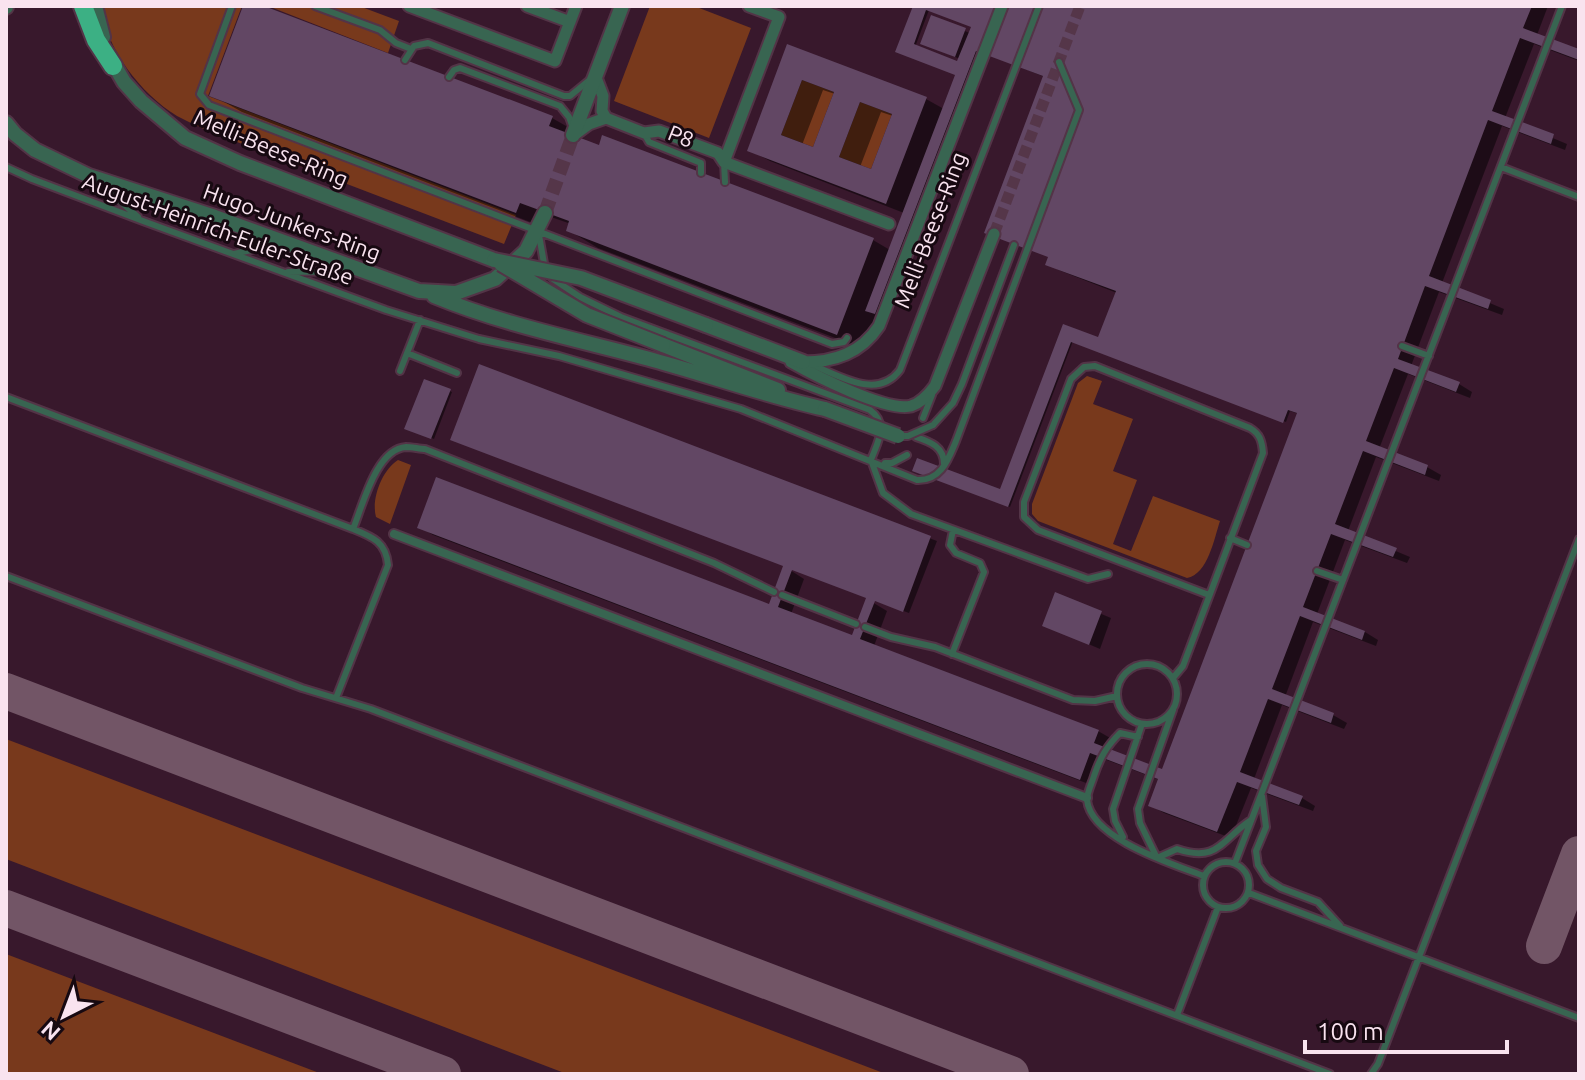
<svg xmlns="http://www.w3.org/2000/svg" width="1585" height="1080" font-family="Ubuntu,sans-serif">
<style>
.green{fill:#78391c}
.shadow{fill:#0007;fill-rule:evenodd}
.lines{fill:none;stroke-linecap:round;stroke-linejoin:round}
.taxiway{stroke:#725566;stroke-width:36}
.building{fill:#624764;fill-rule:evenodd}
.minor-tunnel{stroke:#553649;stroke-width:11;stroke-dasharray:11 5.5;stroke-linecap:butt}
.tertiary-tunnel{stroke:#553649;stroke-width:14;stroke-dasharray:14 7;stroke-linecap:butt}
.service-casing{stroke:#533447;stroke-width:10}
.pedestrian-casing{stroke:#533447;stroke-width:12}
.minor-casing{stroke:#533447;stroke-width:15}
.tertiary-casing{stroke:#533447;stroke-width:18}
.trunk-casing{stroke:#533447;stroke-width:22}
.service{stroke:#386551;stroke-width:6}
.pedestrian{stroke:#386551;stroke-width:8}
.minor{stroke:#386551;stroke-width:11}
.tertiary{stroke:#386551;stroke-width:14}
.trunk{stroke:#3cb084;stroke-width:18}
.service-bridge-casing{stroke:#533447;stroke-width:10;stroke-linecap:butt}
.tertiary-bridge-casing{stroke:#533447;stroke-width:18;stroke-linecap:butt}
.service-bridge{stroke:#386551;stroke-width:6}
.tertiary-bridge{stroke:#386551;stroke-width:14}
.labels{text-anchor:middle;stroke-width:6;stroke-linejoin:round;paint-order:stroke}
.street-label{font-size:22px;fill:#f9e3ef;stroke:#170911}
</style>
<rect width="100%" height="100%" fill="#38182c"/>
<path class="green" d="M101 6H242L208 96 516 215 504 244 211 132C200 127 188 122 177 116 141 94 106 49 101 6Z
M268 6H359L399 21 388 53Z
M650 6H694L751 28 709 138 614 101Z
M802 80 834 92 813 147 781 135Z
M860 102 892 114 871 169 839 157Z
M1087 376 1102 381 1093 404 1133 419 1113 471 1137 480 1113 544 1131 551 1153 496 1220 521C1214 539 1208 574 1187 578L1038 521 1032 514V504L1078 383Z
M398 460 411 465 390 524 376 517C371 499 382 470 398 460Z
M6 739 886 1074H567L6 859Z
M6 954 322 1074H6Z"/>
<path class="shadow" d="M246 6H258L552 118 582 135 580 140 873 240 890 250 904 213 770 161 749 150 789 47 926 99 944 109 957 74 898 51 915 6H1548L1537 35 1579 51V61L1534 44 1505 118 1567 144 1565 150 1502 126 1442 283 1504 309 1502 315 1439 292 1411 366 1459 384 1472 392 1470 398 1408 374 1379 449 1427 467 1441 475 1439 481 1376 457 1348 531 1410 557 1407 563 1345 540 1317 614 1365 632 1378 640 1376 646 1313 622 1285 697 1333 715 1347 723 1344 729 1282 705 1254 779 1302 798 1315 806 1313 811 1251 788 1231 838 1164 813 1150 805 1160 780 1104 759 1094 786 433 535 420 527 770 606 785 566 480 366 937 541 909 613 873 600 872 602 887 611 874 646 1098 731 1112 739 1107 751 1163 772 1299 414 1290 411 1286 422 1073 341 1010 507 915 470 1001 492 1064 327 1107 343 1117 293 1061 271 1047 264 1050 258 1045 77 979 51 867 350 598 248 568 230 571 224 551 217 546 228 242 112 212 95ZM929 10 975 27 972 34 932 17 922 43 960 59 959 64 915 47ZM823 90 835 94 814 150 802 145ZM881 112 893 116 872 172 860 167ZM791 568 868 598 853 638 791 614 804 579 790 570Z
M425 381 452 392 434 439 407 428Z
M1056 595 1111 618 1100 649 1044 625Z"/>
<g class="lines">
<path class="taxiway" d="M6 691 1011 1074
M6 908 443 1074
M1544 946 1579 854"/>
</g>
<path class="building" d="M243 6H264L553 116 549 126 599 145 602 135 874 238 837 335 566 231 569 221 520 203 516 213 209 96Z
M913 6H1532L1523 28 1579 49V60L1520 38 1492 111 1554 134 1551 144 1488 120 1429 276 1491 300 1488 309 1425 286 1398 359 1460 382 1456 392 1394 368 1366 441 1428 465 1425 475 1363 451 1335 524 1397 548 1393 557 1331 534 1303 607 1365 631 1362 640 1300 616 1272 689 1334 713 1331 723 1268 699 1240 772 1303 796 1299 805 1237 782 1217 832 1148 806 1158 779 1090 753 1080 780 417 528 436 477 769 604 783 566 450 440 479 364 931 536 903 612 875 601 860 639 1099 730 1094 743 1162 769 1297 413 1288 410 1283 423 1071 342 1008 507 912 471 917 458 1000 489 1063 324 1098 337 1116 291 1045 265 1048 257 984 233 1043 76 976 51 875 314 865 311 955 75 895 52ZM926 10 971 27 957 61 914 44ZM792 570 866 598 852 635 778 607Z
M931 15 966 28 955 57 920 44Z
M787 44 927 97 886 204 747 151ZM802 80 834 92 813 147 781 135ZM860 102 892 114 871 169 839 157Z
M424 379 451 389 431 439 404 429Z
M1055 592 1102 611 1089 645 1042 626Z"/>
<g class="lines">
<path class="minor-tunnel" d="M994 234 1080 6"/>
<path class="tertiary-tunnel" d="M545 213 573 135"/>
<defs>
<path id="service" d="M232 6 200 94 209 105 832 344 844 342 847 338
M315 6 380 30 396 43 411 49
M405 60 414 46 428 43 564 96H570L592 78
M449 77 454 70 460 68 560 106 569 117 573 128
M644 133 649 142 701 163V173
M724 162 725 182
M6 167 32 179 143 221 386 310 479 339 559 356 741 409 917 480C941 481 948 460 956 441L1079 110 1059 62
M1501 167 1579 197
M102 185 138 217
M539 235 545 269 553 279 580 297 621 317 870 410C889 424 878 441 871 460L883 493 911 514 1088 579 1108 574
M234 254 277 244
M288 272 349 271
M1402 346 1429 356
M407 353 457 373
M810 364C839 375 877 401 900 370L1039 6
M400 371 420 320
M6 397 353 529C373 537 386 542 388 565L336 698
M923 418 932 395
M933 425 953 403 962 384 1014 245
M916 437C931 442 944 447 944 464
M885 463H892L907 455
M353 529C363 505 376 449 406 447 412 447 420 449 425 449L714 563 774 592
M1230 538 1247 545
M1317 571 1343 580
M6 576 302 688 371 709 1330 1074
M782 595 856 624
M865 627 891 637 935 647 1073 700 1095 701 1117 696
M952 654 984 572 980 563 956 553 950 545 953 530
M1117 694a30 30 0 1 1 60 0a30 30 0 1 1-60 0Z
M1173 678 1183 666 1263 453C1262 441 1260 434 1250 428L1095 366 1084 367 1071 379 1024 502V517L1038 530 1209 595
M1173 710 1138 809 1140 823 1157 858 1177 849C1218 863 1221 840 1251 820
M1138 737 1120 733C1106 747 1100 758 1094 776 1092 783 1087 792 1087 800 1091 839 1173 864 1204 876
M1262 796 1266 827 1256 851 1258 865 1267 879 1281 888 1318 902 1340 926
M1123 837 1115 821 1113 809 1142 724
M1203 885a23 23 0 1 1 46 0a23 23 0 1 1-46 0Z
M1235 863 1562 6
M1249 893 1579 1018
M1177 1015 1218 907
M1371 1074 1378 1064 1579 539"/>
<path id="pedestrian" d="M394 534 1087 798"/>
<path id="minor" d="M409 6 555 61 576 6
M527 6 570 22
M595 75 603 96 602 111 606 118
M574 135 589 124 606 118 644 133 659 131 718 153 724 162 889 224
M724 162 779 17 749 6
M791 362C814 375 886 412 911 406 921 403 929 394 935 386L994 234
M803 362C835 362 861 353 879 326L1002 6"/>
<path id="tertiary" d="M95 6 103 37
M6 7V6
M109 56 124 82 141 101 185 138 240 163 494 260
M6 123 15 134 35 150 89 176 215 217 419 291 456 293 495 279 526 251 545 213
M573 135 622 6
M434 296C504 325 580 340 653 360 711 376 767 396 825 409
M706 325 803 362
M663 345 778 390"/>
<path id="trunk" d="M83 6 96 40 113 66"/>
</defs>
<use href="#service" class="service-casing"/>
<use href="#pedestrian" class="pedestrian-casing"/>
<use href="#minor" class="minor-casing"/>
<use href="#tertiary" class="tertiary-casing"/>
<use href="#trunk" class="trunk-casing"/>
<use href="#service" class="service"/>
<use href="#pedestrian" class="pedestrian"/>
<use href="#minor" class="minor"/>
<use href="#tertiary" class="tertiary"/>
<use href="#trunk" class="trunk"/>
<defs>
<path id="service-bridge" d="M898 436H908L933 425"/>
<path id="tertiary-bridge" d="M494 260 581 278 706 325
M501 264 587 315 663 345
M825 409 898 436"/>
</defs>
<use href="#service-bridge" class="service-bridge-casing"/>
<use href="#tertiary-bridge" class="tertiary-bridge-casing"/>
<use href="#service-bridge" class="service-bridge"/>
<use href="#tertiary-bridge" class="tertiary-bridge"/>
</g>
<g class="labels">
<g class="street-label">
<text transform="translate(681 136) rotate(22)" y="8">P8</text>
<text transform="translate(271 148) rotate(23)" y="8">Melli-Beese-Ring</text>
<text transform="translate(292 222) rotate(20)" y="8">Hugo-Junkers-Ring</text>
<text transform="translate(218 229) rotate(20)" y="8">August-Heinrich-Euler-Straße</text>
<text transform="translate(930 230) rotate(-69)" y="8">Melli-Beese-Ring</text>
</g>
</g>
<rect width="1585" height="1080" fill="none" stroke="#f9e3ef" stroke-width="16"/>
<g transform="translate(64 1016) rotate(222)" stroke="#170911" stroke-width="6" paint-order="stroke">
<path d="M0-6L14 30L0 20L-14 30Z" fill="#f9e3ef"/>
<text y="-12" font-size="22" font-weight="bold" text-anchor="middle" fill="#f9e3ef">N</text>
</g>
<path d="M1305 1040v12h202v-12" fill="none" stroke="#f9e3ef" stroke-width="4"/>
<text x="1317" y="1040" font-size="24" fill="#f9e3ef" stroke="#170911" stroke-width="6" paint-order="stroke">100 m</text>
</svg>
